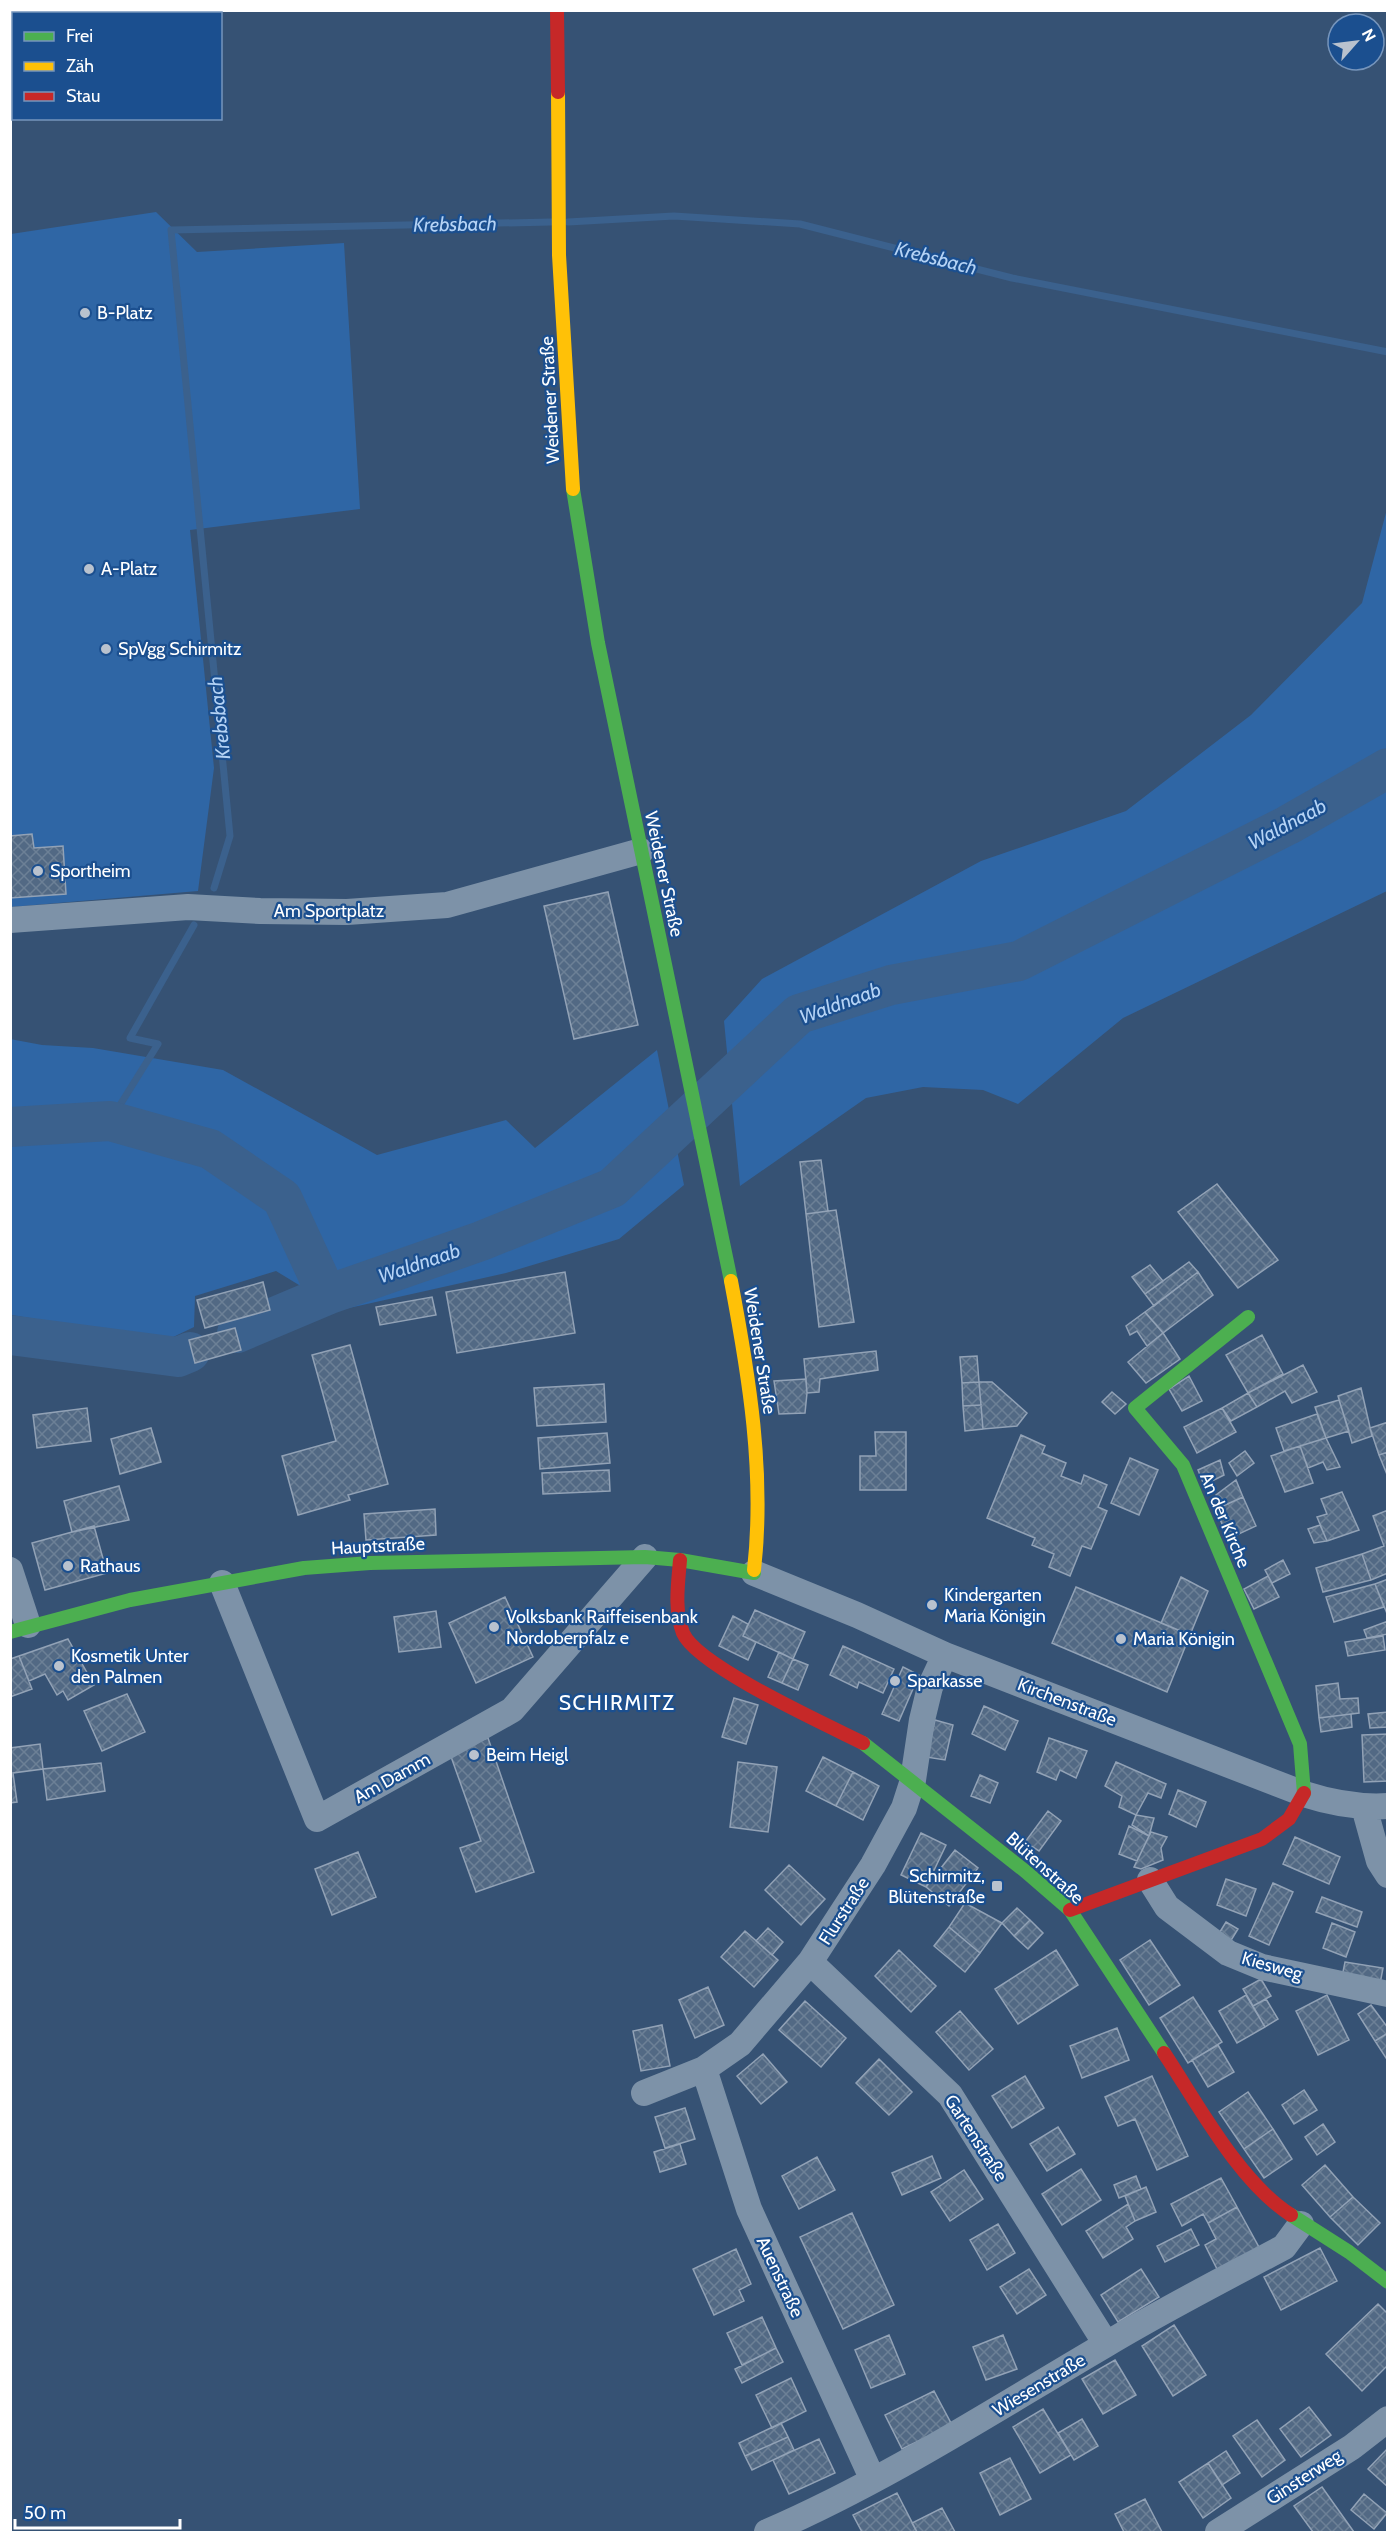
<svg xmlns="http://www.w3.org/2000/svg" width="1398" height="2543" font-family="Cabin,sans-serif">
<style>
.grass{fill:#2f66a5}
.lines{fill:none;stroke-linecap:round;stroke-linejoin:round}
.stream{stroke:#3b618d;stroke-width:7}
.river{stroke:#3b618d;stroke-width:40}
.building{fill:url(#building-cross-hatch);stroke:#92a2b6;stroke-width:1.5}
.street{stroke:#7d92a8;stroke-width:26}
.fast{stroke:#4caf50;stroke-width:14}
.slow{stroke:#ffc107;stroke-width:14}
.jam{stroke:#c62828;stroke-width:14}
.poi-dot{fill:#b9c2ce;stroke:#1b4f8f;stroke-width:2}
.labels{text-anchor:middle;stroke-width:4.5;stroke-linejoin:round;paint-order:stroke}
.poi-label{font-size:18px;fill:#fff;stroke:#1b4f8f;text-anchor:start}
.street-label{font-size:18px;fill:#fff;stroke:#1b4f8f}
.water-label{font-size:20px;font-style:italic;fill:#b5d3f5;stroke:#1b4f8f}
.quarter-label{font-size:21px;letter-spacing:1.5px;fill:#fff;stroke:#1b4f8f}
</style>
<defs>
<pattern id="building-cross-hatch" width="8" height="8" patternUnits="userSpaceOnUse" patternTransform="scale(1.5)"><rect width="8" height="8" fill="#526984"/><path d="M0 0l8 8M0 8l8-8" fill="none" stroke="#6c8096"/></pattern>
</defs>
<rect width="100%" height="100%" fill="#365274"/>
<path class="grass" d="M156 212 197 252 344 243 360 509 190 530 214 768 198 891 11 907V234Z
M1387 509V891L1123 1018 1018 1104 983 1090 923 1087 866 1098 740 1186 724 1021 762 979 981 861 1126 811 1251 715 1362 603Z
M10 1039 42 1045 93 1048 223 1070 377 1155 506 1120 535 1148 657 1050 684 1185 619 1239 506 1273 340 1310 276 1271 195 1296 194 1327 167 1340 11 1315Z"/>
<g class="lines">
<path class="stream" d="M568 222 674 216 800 224 1012 278 1388 352
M214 888 230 836 171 230 551 222
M110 1121 158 1044 130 1038 194 925"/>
<path class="river" d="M10 1127 110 1121 210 1149 282 1198 327 1295
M237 1333 327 1295 481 1241 612 1188 799 1014 891 985 1019 961 1288 825 1388 768
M10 1335 178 1357 190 1352"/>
</g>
<path class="building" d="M32 834 34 848 63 846 66 894 10 898V836Z
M608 892 638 1025 574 1039 544 906Z
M821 1160 828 1211 806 1214 800 1162Z
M1217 1184 1278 1260 1238 1288 1178 1212Z
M836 1210 854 1322 819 1327 806 1214Z
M1189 1262 1198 1272 1154 1306 1145 1294Z
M1150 1265 1163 1281 1145 1294 1132 1277Z
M565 1272 575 1333 457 1353 446 1292Z
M1198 1272 1213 1295 1163 1333 1145 1312Z
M263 1282 270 1310 205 1328 197 1300Z
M432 1297 436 1315 380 1325 376 1307Z
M1145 1312 1163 1333 1147 1346 1137 1331 1130 1335 1126 1326Z
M235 1328 241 1350 195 1363 189 1340Z
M1163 1333 1180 1359 1146 1383 1128 1362Z
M1262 1335 1283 1374 1248 1393 1226 1355Z
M350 1345 388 1484 348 1495 350 1500 298 1515 282 1456 336 1441 312 1355Z
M876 1351 878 1370 820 1379 819 1392 807 1393 804 1359Z
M977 1356 979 1382 962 1383 960 1357Z
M1303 1365 1317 1392 1292 1403 1285 1391 1257 1407 1248 1393Z
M1189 1376 1202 1401 1182 1411 1169 1389Z
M806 1379 807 1393 805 1413 779 1414 774 1381Z
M979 1382H992L1027 1413 1017 1426 983 1429Z
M979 1382 981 1405 963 1406 962 1383Z
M604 1384 606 1422 537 1426 534 1388Z
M1361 1388 1372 1436 1352 1443 1338 1396Z
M1112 1392 1126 1404 1115 1414 1102 1402Z
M1248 1393 1257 1407 1231 1421 1222 1408Z
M1339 1400 1349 1431 1326 1438 1315 1407Z
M981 1405 983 1429 965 1431 963 1406Z
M87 1408 91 1441 37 1448 33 1415Z
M1222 1408 1236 1432 1197 1453 1184 1427Z
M1317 1414 1326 1438 1284 1451 1276 1428Z
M1388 1422V1452L1379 1455 1370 1428Z
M151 1428 161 1462 120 1474 111 1439Z
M875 1432H906V1490H860V1456H876Z
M607 1433 610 1463 540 1469 538 1438Z
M1021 1435 1045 1446 1042 1453 1066 1463 1061 1476 1081 1484 1084 1475 1107 1485 1098 1507 1107 1511 1091 1549 1082 1546 1070 1576 1049 1567 1054 1554 1032 1545 1035 1538 987 1518Z
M1326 1438 1340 1467 1327 1470 1323 1462 1308 1468 1300 1446Z
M1300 1446 1313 1483 1285 1492 1271 1456Z
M1245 1451 1254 1463 1237 1476 1229 1463Z
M1388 1452V1477L1379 1455Z
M1130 1458 1158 1470 1139 1515 1111 1503Z
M1220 1460 1224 1475 1204 1485 1198 1470Z
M609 1470 610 1491 543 1494 542 1473Z
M1236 1480 1243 1497 1221 1507 1216 1495Z
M119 1486 129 1520 72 1532 64 1501Z
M1342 1492 1359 1530 1327 1541 1317 1517 1327 1514 1321 1499Z
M1243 1497 1256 1526 1228 1539 1216 1509Z
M435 1509 436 1535 366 1540 364 1514Z
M1388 1510V1573L1371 1580 1362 1554 1384 1546 1373 1516Z
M1320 1525 1327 1541 1314 1543 1308 1529Z
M94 1526 107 1573 45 1590 32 1543Z
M1362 1554 1371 1580 1323 1592 1316 1568Z
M1283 1560 1290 1574 1272 1583 1265 1570Z
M1268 1576 1279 1597 1254 1609 1244 1589Z
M1181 1577 1208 1591 1190 1635 1161 1623Z
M1388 1579V1616L1375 1584Z
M1375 1584 1384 1607 1334 1622 1326 1597Z
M1076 1587 1190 1635 1167 1692 1052 1643Z
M505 1597 533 1657 476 1683 449 1623Z
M755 1610 805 1632 793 1659 743 1636Z
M436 1611 441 1647 399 1652 394 1617Z
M733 1616 748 1624 743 1636 756 1642 748 1660 719 1646Z
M1388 1621V1634L1367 1638 1364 1630Z
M1383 1636 1385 1650 1348 1656 1345 1642Z
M68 1639 94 1685 68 1700 63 1691 57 1695 45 1674 29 1681 19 1656Z
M843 1646 894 1669 883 1693 859 1682 857 1688 830 1675Z
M779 1652 793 1659 782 1683 768 1677Z
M19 1656 32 1689 10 1697V1659Z
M793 1659 808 1665 798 1690 782 1683Z
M903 1667 919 1675 899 1721 882 1714Z
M1338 1683 1340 1699 1358 1698 1359 1713 1319 1718 1316 1686Z
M127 1694 145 1732 102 1751 84 1711Z
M734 1698 758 1705 746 1744 722 1737Z
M984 1706 1018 1721 1005 1750 972 1734Z
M1388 1712V1727L1370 1728 1368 1714Z
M1351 1714 1352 1727 1321 1732 1319 1718Z
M935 1720 953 1725 945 1760 926 1757Z
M1388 1734V1781L1364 1782 1362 1735Z
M488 1738 534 1872 476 1892 460 1848 481 1841 449 1751Z
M1049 1738 1087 1751 1076 1778 1060 1770 1056 1780 1037 1772Z
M40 1744 43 1769 13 1773 17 1802 10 1803V1748Z
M823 1757 853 1772 836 1806 806 1791Z
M738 1762 777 1767 768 1832 730 1827Z
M1116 1762 1166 1784 1161 1798 1148 1793 1136 1815 1119 1807 1122 1796 1105 1786Z
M101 1763 105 1791 47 1800 43 1769Z
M853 1772 879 1786 863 1820 836 1806Z
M980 1775 998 1783 990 1803 971 1796Z
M1178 1790 1206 1802 1196 1827 1169 1814Z
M1048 1811 1061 1821 1039 1851 1025 1842Z
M1136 1815 1154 1818 1149 1836 1132 1825Z
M1129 1826 1149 1836 1137 1861 1119 1854Z
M1151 1832 1167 1837 1161 1848 1163 1860 1141 1869 1134 1867Z
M921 1833 946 1845 926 1887 901 1875Z
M1295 1837 1340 1857 1329 1884 1283 1864Z
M955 1850 978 1868 949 1906 926 1887Z
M358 1852 376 1897 332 1915 315 1869Z
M789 1865 825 1899 801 1925 765 1890Z
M1226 1879 1256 1889 1246 1916 1217 1905Z
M1273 1883 1293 1892 1269 1945 1249 1936Z
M1322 1897 1362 1912 1357 1927 1316 1912Z
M965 1903 1002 1923 980 1953 949 1927Z
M1017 1908 1030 1920 1014 1936 1002 1923Z
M1030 1920 1043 1933 1028 1949 1014 1936Z
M1226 1922 1238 1929 1230 1942 1218 1935Z
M1332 1923 1355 1932 1346 1957 1323 1948Z
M949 1927 980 1953 965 1972 934 1946Z
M768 1928 783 1942 772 1955 756 1941Z
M745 1931 778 1960 754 1987 721 1957Z
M1150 1940 1180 1985 1149 2005 1120 1960Z
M899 1950 936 1986 911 2012 875 1976Z
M1056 1950 1078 1985 1018 2024 995 1989Z
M1345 1962 1383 1968 1380 1984 1342 1977Z
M1261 1979 1271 1996 1253 2006 1243 1989Z
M708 1987 724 2025 695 2038 679 2000Z
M1246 1995 1265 2027 1237 2043 1219 2011Z
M1327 1995 1349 2040 1318 2055 1296 2011Z
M1193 1997 1222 2042 1188 2063 1160 2018Z
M1266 1999 1278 2019 1265 2027 1253 2006Z
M805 2001 846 2038 821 2067 779 2030Z
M1371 2005 1388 2028V2033L1375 2041 1358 2014Z
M960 2011 993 2049 969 2070 936 2032Z
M662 2025 670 2066 641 2071 633 2031Z
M1117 2028 1129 2060 1082 2078 1070 2046Z
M1388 2033V2061L1375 2041Z
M1218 2045 1234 2072 1208 2087 1192 2060Z
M763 2054 787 2082 761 2104 737 2076Z
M879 2059 912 2092 889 2115 856 2083Z
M1025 2076 1044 2108 1012 2128 992 2096Z
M1152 2076 1188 2156 1157 2170 1135 2119 1118 2126 1105 2097Z
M1304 2090 1317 2110 1294 2124 1282 2105Z
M1248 2092 1273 2129 1244 2149 1219 2112Z
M685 2108 695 2139 665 2148 655 2117Z
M1323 2124 1335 2142 1317 2155 1305 2137Z
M1058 2127 1075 2154 1047 2171 1030 2144Z
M1273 2129 1292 2159 1264 2178 1244 2149Z
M680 2144 686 2164 660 2172 654 2152Z
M932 2156 941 2178 902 2195 892 2173Z
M817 2157 835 2190 799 2209 782 2176Z
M1325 2165 1353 2197 1330 2217 1302 2185Z
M1081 2169 1101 2200 1062 2225 1042 2194Z
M964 2170 983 2199 950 2221 931 2192Z
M1136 2176 1141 2189 1119 2198 1114 2185Z
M1221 2178 1237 2207 1208 2223 1203 2214 1182 2226 1171 2204Z
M1146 2187 1156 2212 1135 2221 1125 2196Z
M1353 2197 1380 2223 1358 2245 1330 2217Z
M1128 2204 1135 2221 1126 2227 1133 2239 1103 2258 1086 2231Z
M1237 2207 1260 2249 1218 2271 1205 2245 1216 2239 1208 2223Z
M852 2213 894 2305 843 2329 800 2237Z
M998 2224 1015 2253 987 2270 970 2240Z
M1191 2229 1199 2245 1165 2262 1157 2246Z
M1320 2248 1337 2281 1281 2310 1264 2277Z
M736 2249 751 2284 739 2290 744 2301 714 2315 693 2269Z
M1029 2269 1046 2295 1017 2314 1000 2287Z
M1141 2269 1159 2297 1118 2322 1101 2295Z
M1378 2304 1388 2314V2365L1362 2391 1326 2354Z
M762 2317 776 2348 742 2365 727 2333Z
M1174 2325 1206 2375 1173 2396 1142 2346Z
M889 2335 905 2374 871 2388 855 2350Z
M1003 2335 1017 2369 986 2380 973 2347Z
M776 2348 783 2362 742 2383 735 2369Z
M1115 2360 1136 2395 1103 2414 1082 2379Z
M791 2378 806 2411 772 2428 756 2395Z
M934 2391 952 2425 902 2449 885 2415Z
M1309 2407 1331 2435 1301 2457 1280 2429Z
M1043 2409 1071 2455 1040 2473 1013 2427Z
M1082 2419 1098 2446 1074 2460 1058 2433Z
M1257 2420 1285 2460 1262 2477 1233 2436Z
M781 2423 788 2437 745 2456 739 2443Z
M788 2437 794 2450 752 2470 745 2456Z
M819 2439 835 2473 789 2494 773 2460Z
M1388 2448V2487L1368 2469Z
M1226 2451 1240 2473 1222 2485 1208 2463Z
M1010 2458 1031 2499 1000 2515 980 2473Z
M1208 2463 1231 2498 1203 2518 1179 2482Z
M1322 2487 1354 2532H1313L1294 2506Z
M897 2493 917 2532H862L853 2515Z
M1364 2494 1387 2513 1374 2529 1351 2510Z
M1145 2499 1162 2532H1124L1115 2514Z
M942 2508 955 2532H917L912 2523Z"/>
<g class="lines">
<path class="street" d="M10 920 188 907 260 911 347 912 447 905 641 851
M10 1570 28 1625
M754 1573 857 1615 945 1655 1304 1794C1332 1803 1358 1808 1388 1806
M222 1583 317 1819 512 1710 645 1557
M1364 1807 1379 1861 1388 1875
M1150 1880 1167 1907 1228 1953 1262 1967 1388 1994
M810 1962 950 2095 1106 2344
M704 2069 749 2209 873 2480
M644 2093 704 2069 740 2044 810 1962 873 1865 904 1808 913 1780 922 1720 930 1687 945 1655
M767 2532C885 2481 994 2410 1105 2345 1163 2310 1224 2279 1284 2247L1301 2224
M1218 2532 1352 2447 1388 2419"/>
<path class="fast" d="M573 489 598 643 731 1281
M1248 1317 1135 1408 1183 1465 1300 1744 1304 1793
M10 1632 130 1600 304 1568 370 1563 645 1557 680 1560 754 1573V1570
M863 1743 1025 1871 1070 1910 1164 2053
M1291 2215 1349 2252 1388 2282"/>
<path class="slow" d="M558 92 559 255 573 489
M731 1281C749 1376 765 1473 754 1570"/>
<path class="jam" d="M557 10 558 92
M680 1560C678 1585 674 1609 683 1633 697 1666 827 1725 863 1743
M1070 1910 1262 1839 1289 1819 1304 1793
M1164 2053C1198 2104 1239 2182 1291 2215"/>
</g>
<g class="poi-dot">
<circle cx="85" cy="313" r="6"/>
<circle cx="89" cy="569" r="6"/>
<circle cx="106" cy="649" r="6"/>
<circle cx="38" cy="871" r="6"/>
<circle cx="68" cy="1566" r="6"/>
<circle cx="932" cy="1605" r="6"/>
<circle cx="494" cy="1627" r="6"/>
<circle cx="1121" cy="1639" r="6"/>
<circle cx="59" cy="1666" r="6"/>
<circle cx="895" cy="1681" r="6"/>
<circle cx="474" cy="1755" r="6"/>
<rect x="991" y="1880" width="12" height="12" rx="3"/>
</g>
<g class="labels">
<g class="poi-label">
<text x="97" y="319">B-Platz</text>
<text x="101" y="575">A-Platz</text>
<text x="118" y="655">SpVgg Schirmitz</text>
<text x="50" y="877">Sportheim</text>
<text x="80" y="1572">Rathaus</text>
<text x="944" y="1601">Kindergarten<tspan x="944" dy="21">Maria Königin</tspan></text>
<text x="506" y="1623">Volksbank Raiffeisenbank<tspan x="506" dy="21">Nordoberpfalz e</tspan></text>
<text x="1133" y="1645">Maria Königin</text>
<text x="71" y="1662">Kosmetik Unter<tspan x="71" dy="21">den Palmen</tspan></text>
<text x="907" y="1687">Sparkasse</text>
<text x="486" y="1761">Beim Heigl</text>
<text x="985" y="1882" text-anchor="end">Schirmitz,<tspan x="985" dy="21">Blütenstraße</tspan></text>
</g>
<g class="street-label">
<text transform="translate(550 400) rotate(-93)" y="6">Weidener Straße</text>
<text transform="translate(664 874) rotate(78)" y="6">Weidener Straße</text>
<text x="329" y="917">Am Sportplatz</text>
<text transform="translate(760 1351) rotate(81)" y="6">Weidener Straße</text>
<text transform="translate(1225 1520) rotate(67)" y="6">An der Kirche</text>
<text transform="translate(378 1546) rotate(-3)" y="6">Hauptstraße</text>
<text transform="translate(1067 1702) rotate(21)" y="6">Kirchenstraße</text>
<text transform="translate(392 1778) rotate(-29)" y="6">Am Damm</text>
<text transform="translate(1045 1868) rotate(42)" y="6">Blütenstraße</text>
<text transform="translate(844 1911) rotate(-57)" y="6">Flurstraße</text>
<text transform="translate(1272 1966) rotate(16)" y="6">Kiesweg</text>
<text transform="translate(976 2138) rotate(57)" y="6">Gartenstraße</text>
<text transform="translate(780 2277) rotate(65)" y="6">Auenstraße</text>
<text transform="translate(1039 2385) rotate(-31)" y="6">Wiesenstraße</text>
<text transform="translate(1304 2477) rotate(-33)" y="6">Ginsterweg</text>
</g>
<g class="water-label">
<text transform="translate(455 224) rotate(-1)" y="7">Krebsbach</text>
<text transform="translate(936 258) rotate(14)" y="7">Krebsbach</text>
<text transform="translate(219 718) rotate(-96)" y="7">Krebsbach</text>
<text transform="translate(1287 824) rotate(-28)" y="7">Waldnaab</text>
<text transform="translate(840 1003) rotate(-20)" y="7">Waldnaab</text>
<text transform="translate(419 1263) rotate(-19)" y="7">Waldnaab</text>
</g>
<g class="quarter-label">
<text x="617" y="1710">SCHIRMITZ</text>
</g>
</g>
<rect width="1398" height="2543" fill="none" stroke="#ffffff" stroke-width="24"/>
<rect x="12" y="12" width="210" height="108" fill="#1b4f8f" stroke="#7695bc" stroke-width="1.5"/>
<rect x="24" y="32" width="30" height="9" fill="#4caf50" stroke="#7695bc" stroke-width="1.5"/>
<text x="66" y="42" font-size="18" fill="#ffffff">Frei</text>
<rect x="24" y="62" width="30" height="9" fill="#ffc107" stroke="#7695bc" stroke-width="1.5"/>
<text x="66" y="72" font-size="18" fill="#ffffff">Zäh</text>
<rect x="24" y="92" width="30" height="9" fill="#c62828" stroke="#7695bc" stroke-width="1.5"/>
<text x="66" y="102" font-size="18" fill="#ffffff">Stau</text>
<g transform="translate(1356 42) rotate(62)"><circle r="28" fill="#1b4f8f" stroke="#7695bc" stroke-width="1.5"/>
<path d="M0-4.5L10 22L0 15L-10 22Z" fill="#b9c2ce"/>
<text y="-9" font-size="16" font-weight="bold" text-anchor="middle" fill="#ffffff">N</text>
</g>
<path d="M15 2519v9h165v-9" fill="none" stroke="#ffffff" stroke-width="3"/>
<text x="24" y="2519" font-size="18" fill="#ffffff" stroke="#1b4f8f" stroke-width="4.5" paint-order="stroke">50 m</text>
</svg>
